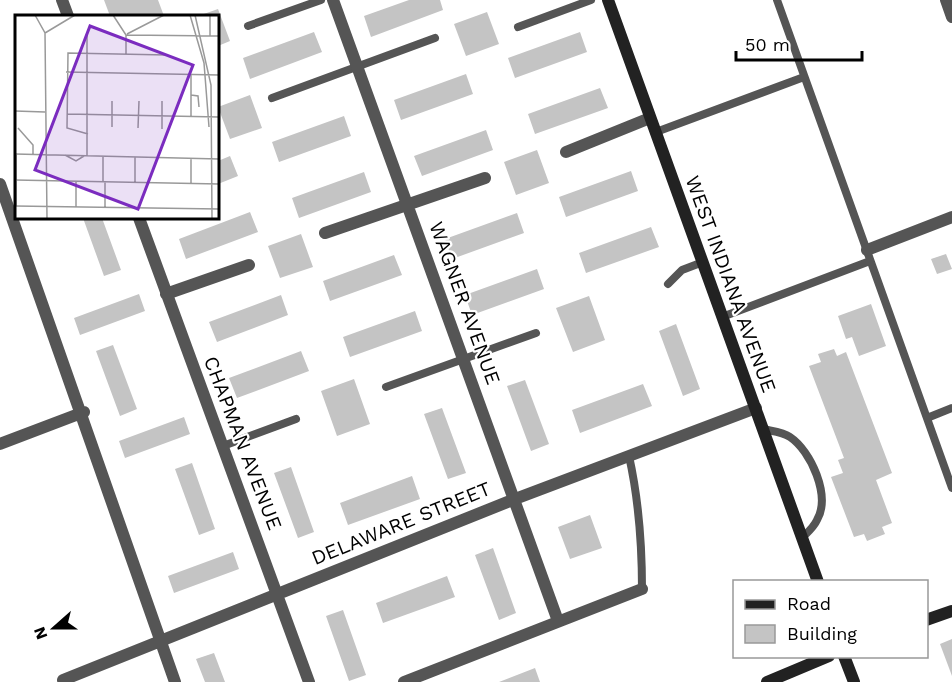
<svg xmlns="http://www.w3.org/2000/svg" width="952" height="682" font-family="'Work Sans',sans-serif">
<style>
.building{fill:#c4c4c4}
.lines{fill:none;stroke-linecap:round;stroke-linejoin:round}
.lane{stroke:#555;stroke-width:8}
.street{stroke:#555;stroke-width:12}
.secondary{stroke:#222;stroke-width:12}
.labels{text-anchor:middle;stroke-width:4.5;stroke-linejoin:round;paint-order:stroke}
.street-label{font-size:20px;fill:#000;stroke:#fff}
.inset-road{fill:none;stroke:#999;stroke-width:1.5}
.view{fill:#7b2cbf;fill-opacity:0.15;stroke:#7b2cbf;stroke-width:3}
.inset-edge{fill:none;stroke:#000;stroke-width:3}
</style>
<rect width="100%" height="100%" fill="#fff"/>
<path class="building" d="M104 0H158L164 16H110Z
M409 0H440L443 10 371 37 364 16Z
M218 9 230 41 218 46V16H198Z
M487 12 499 44 466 56 454 24Z
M314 32 322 52 250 79 243 58Z
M580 32 587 52 515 78 508 58Z
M466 74 473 94 401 120 394 100Z
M600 88 608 108 535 134 528 114Z
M250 95 262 128 230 139 218 107Z
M344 116 351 136 279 162 272 142Z
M486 130 493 150 422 176 414 156Z
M537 150 549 183 516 195 504 162Z
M230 156 238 176 218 184V161Z
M631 171 638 191 566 217 559 197Z
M364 172 371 192 299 218 292 198Z
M250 212 258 232 186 259 179 239Z
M517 213 524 233 452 259 445 239Z
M83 218H102L121 270 104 276Z
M651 227 659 247 586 273 579 253Z
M301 234 313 267 280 278 268 246Z
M946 254 952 269 937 274 931 259Z
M394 255 402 275 330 301 323 281Z
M537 269 544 289 472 315 465 295Z
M139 294 145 311 80 335 74 318Z
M281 295 288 315 217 342 209 322Z
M589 296 605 340 573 352 556 308Z
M871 304 886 346 859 356 852 337 846 339 838 316Z
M415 311 422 331 350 357 343 337Z
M676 324 700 389 683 396 659 331Z
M113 345 137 409 120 416 96 351Z
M834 349 837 356 846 352 892 473 876 480 892 523 882 527 885 534 867 541 864 534 854 537 831 477 843 473 838 460 844 458 809 366 821 362 818 354Z
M301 351 309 371 237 398 229 378Z
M354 379 370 424 337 436 321 391Z
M525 380 549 444 531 451 507 386Z
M643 384 652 406 580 433 572 410Z
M442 408 466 473 448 479 424 414Z
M184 417 190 434 125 458 119 441Z
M192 463 215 529 199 535 175 469Z
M291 467 314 532 298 538 274 473Z
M412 476 420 499 348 525 340 503Z
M590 515 602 548 570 559 558 527Z
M493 548 516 613 499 620 475 555Z
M233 552 239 569 174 593 168 576Z
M447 576 455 597 383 623 376 603Z
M343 610 366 675 349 681 326 616Z
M952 639V676L940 644Z
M214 653 225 682H205L196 659Z
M535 668 540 682H499Z"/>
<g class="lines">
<path class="lane" d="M777 0 952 488
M248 26 321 0
M518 27 591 0
M272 98 435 38
M656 132 804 77
M668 284 682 270 703 262
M722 317 870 261
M386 387 536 333
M927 418 952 408
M763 429C771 431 783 432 790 437 811 451 831 496 817 520 814 527 807 533 802 538
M223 446 296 419
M629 456C639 501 642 543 642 589"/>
<path class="street" d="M62 0 68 16
M333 0 558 621
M946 0 952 17
M566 152 650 118
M0 184 175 682
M139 218 309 682
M325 233 485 178
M867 250 952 217
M166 294 249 265
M0 444 84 412
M63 680 515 499 756 408
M404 682 642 589"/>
<path class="secondary" d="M608 0 818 582
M926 620 952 611
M844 656 854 682
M767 682 829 656"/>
</g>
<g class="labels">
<g class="street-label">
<text transform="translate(731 284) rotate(70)" y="7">WEST INDIANA AVENUE</text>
<text transform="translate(465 303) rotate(70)" y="7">WAGNER AVENUE</text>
<text transform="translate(243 443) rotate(69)" y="7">CHAPMAN AVENUE</text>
<text transform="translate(401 523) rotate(-22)" y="7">DELAWARE STREET</text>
</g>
</g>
<g transform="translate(15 15)">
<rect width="204" height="204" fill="#fff"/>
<path class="inset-road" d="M20 0 30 18 32 204M98 0 111 20V39M175 0 189 48 194 112M180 0 196 70 197 204M30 18 60 0M112 19 149 0M72 20V141M111 20 204 21M195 21V0M51 57 204 60M176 60V101M176 80 183 81 184 92M0 96 30 97M52 99 204 102M97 112V86M3 113 18 130V140M123 113 124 86M147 114V86M73 119 52 113 53 38 152 40M0 139 204 144M1 139V191M50 140 61 146 69 141M0 165 204 169M88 166V141M90 167V192M120 167V142M176 169V143M0 191 204 194M61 192V167"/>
<path class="view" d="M75 11 178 50 123 194 20 155Z"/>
<rect width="204" height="204" class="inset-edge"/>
</g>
<rect x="733" y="580" width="195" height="78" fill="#ffffff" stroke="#999999" stroke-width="1.5"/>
<rect x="745" y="600" width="30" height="9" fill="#222222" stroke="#999999" stroke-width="1.5"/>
<text x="787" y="610" font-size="18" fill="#000000">Road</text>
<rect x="745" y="625" width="30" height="18" fill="#c4c4c4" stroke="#999999" stroke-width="1.5"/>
<text x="787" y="640" font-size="18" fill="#000000">Building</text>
<g transform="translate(54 628) rotate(249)" stroke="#ffffff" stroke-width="4.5" paint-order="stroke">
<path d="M0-4.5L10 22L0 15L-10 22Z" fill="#000000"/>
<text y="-9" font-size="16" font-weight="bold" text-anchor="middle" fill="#000000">N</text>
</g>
<path d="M736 51v9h126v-9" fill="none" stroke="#000000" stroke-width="3"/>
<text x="745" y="51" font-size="18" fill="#000000" stroke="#ffffff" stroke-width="4.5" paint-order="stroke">50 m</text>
</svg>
